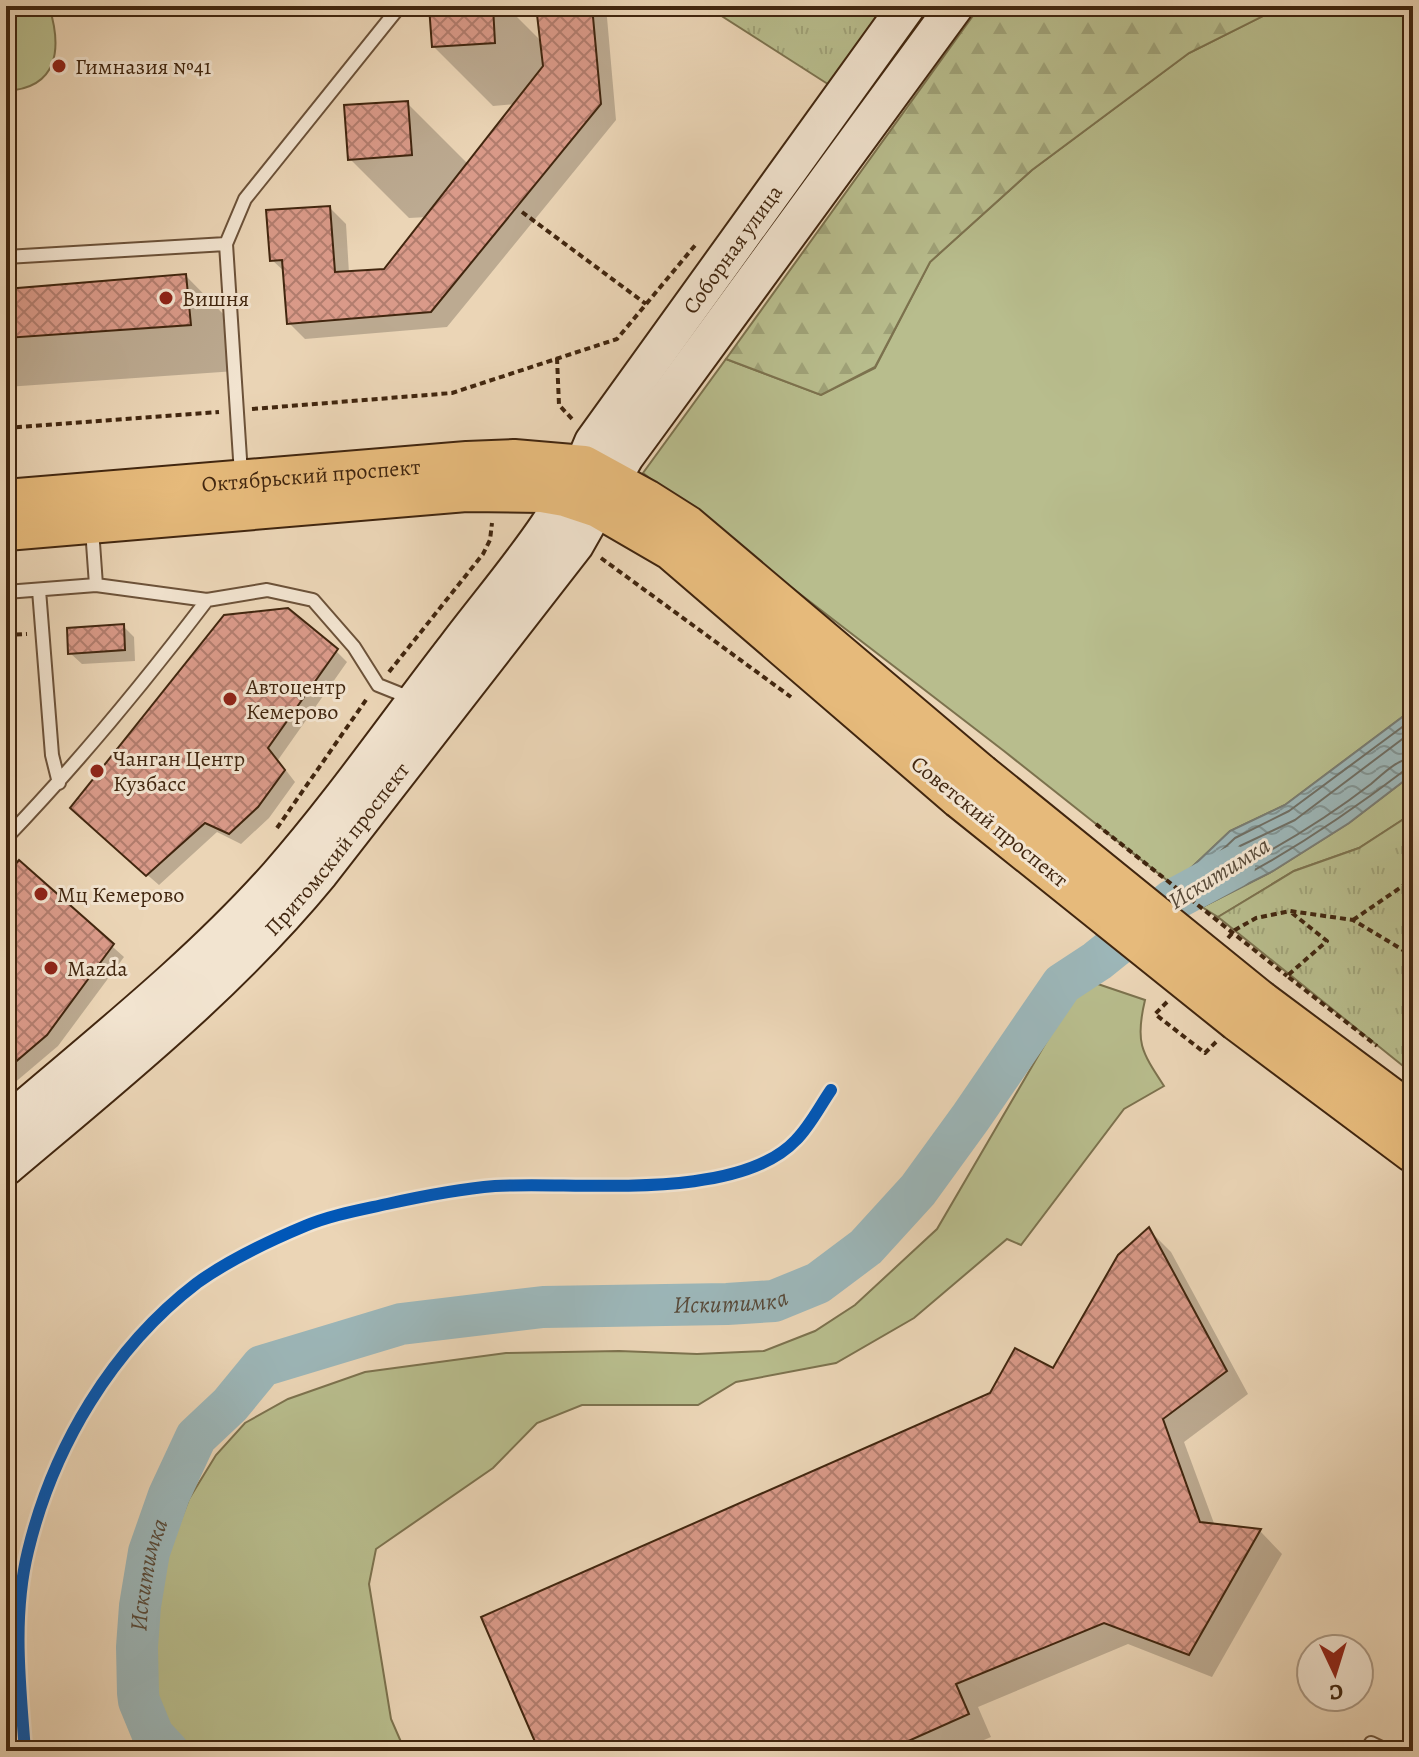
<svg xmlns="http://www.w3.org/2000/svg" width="1419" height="1757" font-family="Alegreya,serif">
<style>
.grass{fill:#b8bd8d;stroke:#7c724e;stroke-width:2}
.forest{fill:url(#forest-firs);stroke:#7c724e;stroke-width:2}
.park{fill:url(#park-tufts);stroke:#7c724e;stroke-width:2}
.water{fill:url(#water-waves);stroke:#787c74;stroke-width:2}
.shadow{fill:#0003}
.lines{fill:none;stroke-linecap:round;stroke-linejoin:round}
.shore{stroke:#6e6e64;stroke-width:2}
.river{stroke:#9cb6b8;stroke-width:42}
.building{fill:url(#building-cross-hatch);stroke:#41260f;stroke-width:2}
.lane-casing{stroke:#6c5239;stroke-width:16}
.secondary-casing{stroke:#41260f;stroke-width:40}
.primary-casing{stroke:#41260f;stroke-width:44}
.path{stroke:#41260f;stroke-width:4;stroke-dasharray:6 4;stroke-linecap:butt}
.lane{stroke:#f2e4d0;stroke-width:12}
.secondary{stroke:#f2e4d0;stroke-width:36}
.primary{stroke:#e6ba7b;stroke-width:40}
.primary-bridge-casing{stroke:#41260f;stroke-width:44;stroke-linecap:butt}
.path-bridge{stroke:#41260f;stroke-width:4;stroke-dasharray:6 4;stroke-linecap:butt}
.primary-bridge{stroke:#e6ba7b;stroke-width:40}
.cycleway-casing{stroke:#f2e4d0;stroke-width:17}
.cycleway{stroke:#0057b8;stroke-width:12}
.poi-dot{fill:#8f2418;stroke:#f2e4d0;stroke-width:3}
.labels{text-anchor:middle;stroke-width:6;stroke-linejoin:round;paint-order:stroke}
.poi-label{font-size:22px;fill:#41260f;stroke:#f2e4d0;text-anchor:start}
.street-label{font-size:22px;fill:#41260f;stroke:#f2e4d0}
.water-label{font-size:24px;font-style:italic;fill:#584a39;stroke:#f2e4d0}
</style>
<defs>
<pattern id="forest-firs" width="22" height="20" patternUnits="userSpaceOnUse" patternTransform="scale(2)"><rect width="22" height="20" fill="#b8bd8d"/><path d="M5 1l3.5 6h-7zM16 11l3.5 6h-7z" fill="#9fa278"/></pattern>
<pattern id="park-tufts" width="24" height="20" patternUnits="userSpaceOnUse" patternTransform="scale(2)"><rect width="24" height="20" fill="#b8bd8d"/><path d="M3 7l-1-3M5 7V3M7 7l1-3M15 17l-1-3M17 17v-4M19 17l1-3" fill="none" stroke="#9fa278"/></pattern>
<pattern id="water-waves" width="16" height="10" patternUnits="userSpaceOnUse" patternTransform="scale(2)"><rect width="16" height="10" fill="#9cb6b8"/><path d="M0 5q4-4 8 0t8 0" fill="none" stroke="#819494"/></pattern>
<pattern id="building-cross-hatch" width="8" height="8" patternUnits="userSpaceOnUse" patternTransform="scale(2)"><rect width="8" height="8" fill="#da9a89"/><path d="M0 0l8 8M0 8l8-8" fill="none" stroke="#b27d6e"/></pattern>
</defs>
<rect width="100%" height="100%" fill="#ebd5b6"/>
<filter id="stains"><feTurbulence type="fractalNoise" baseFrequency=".0025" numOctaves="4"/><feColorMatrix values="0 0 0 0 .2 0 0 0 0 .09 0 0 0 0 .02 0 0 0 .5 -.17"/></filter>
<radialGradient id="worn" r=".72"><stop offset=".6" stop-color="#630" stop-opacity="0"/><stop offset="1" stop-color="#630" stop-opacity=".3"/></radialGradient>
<path class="grass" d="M6 6H49C62 48 59 88 6 91Z
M1283 6H1413V709L1285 805 1230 831 1173 885 1004 751 643 473 726 359 821 395 875 368 930 262 1032 170 1189 53Z
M1413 774V813L1359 848 1294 871 1218 917 1202 907 1273 871 1349 823Z
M1083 979 1145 1000C1135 1042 1141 1051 1164 1086L1124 1109 1021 1245 1007 1239 914 1318 836 1363 736 1382 698 1405H582L537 1423 493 1468 376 1549 369 1584 391 1719 405 1751H162L149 1707 145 1645 156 1583 189 1499 216 1455 245 1423 288 1399 365 1372 506 1353 619 1351 697 1354 764 1351 815 1331 855 1305 937 1229Z"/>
<path class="forest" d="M980 6H1283L1189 53 1032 170 930 262 875 367 821 395 726 359Z"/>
<path class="park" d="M706 6H891L834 88Z
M1413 813V1074L1218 917 1294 871 1359 848Z"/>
<path class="water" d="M1413 709V774L1349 823 1273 871 1202 907 1173 885 1230 831 1285 805Z"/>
<path class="shadow" d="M431 6H506L542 42 538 6H606L616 120 447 327 305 339 289 323 285 272 272 260 330 208 346 224 349 273 385 271 427 217 409 218 350 159 407 103 468 164 515 104 493 106 434 47Z
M186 276 232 323 236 371 6 387V291Z
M123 626 134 637 135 661 82 664 70 653Z
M336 651 347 662 278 760 295 782 269 818 241 844 217 832 159 885 83 819Z
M19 863 124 957 58 1046 6 1090V878Z
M1149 1230 1171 1252 1248 1394 1184 1442 1215 1526 1260 1531 1282 1554 1212 1677 1128 1644 978 1707 991 1737 958 1751H541L1054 1370Z
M1315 1745 1332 1751H1313Z"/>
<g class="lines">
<path class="shore" d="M1413 719 1289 811 1235 838 1189 881 1188 886 1204 897C1277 861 1341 819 1405 770L1413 768
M1413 731 1295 820 1240 846 1212 873V878L1217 879C1271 852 1323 821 1371 784 1383 774 1397 759 1413 758"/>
<path class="river" id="s1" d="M168 1751 153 1735 139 1701 138 1693 137 1647 140 1606 149 1552 169 1495 196 1437 230 1405 262 1366 401 1324 543 1307 727 1304 774 1301 818 1283 866 1247 918 1190 971 1117 1062 984 1097 961 1173 900 1234 867"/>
</g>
<path class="building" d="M429 6H493L495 43 432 47Z
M536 6H592L601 104 431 312 287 324 282 260 270 261 266 210 330 206 335 272 384 269 543 66Z
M408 101 412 155 348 160 344 105Z
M186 274 191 325 6 338V289Z
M288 608 338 649 268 748 285 770 258 807 229 834 205 823 146 876 70 808 224 615Z
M124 624 125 650 68 654 67 628Z
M19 860 114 944 47 1035 6 1070V875Z
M1149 1227 1227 1371 1163 1419 1200 1522 1261 1529 1189 1655 1104 1623 956 1684 969 1714 886 1751H539L481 1617 990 1393 1015 1348 1053 1368 1118 1255Z"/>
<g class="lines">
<defs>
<path id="lane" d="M6 257 226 244
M241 474 226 244 245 199 400 6
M92 529 96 585
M39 590 52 755 59 783
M6 592 96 585 207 600
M6 838C78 763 144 683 207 600L267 590 313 600 354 647 378 685 413 699
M1371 1743 1388 1751"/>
<g id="secondary">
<path id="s2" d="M6 1124C99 1044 197 967 278 876 342 803 397 723 456 647 505 582 564 518 593 442L907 6"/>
<path id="s3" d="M6 1167C116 1074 228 985 320 873L575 545 625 457 955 6"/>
</g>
<g id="primary">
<path id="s4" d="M6 500 467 462 514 460 584 466 646 500 687 526 980 774"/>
<path d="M6 530 466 491 542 492 565 496 598 507 672 550 960 798"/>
<path d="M1260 1001 1413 1115"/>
<path d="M1238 1021 1413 1152"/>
</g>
</defs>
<use href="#lane" class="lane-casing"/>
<use href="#secondary" class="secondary-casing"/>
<use href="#primary" class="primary-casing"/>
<path class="path" d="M522 212 646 304
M557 358 559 405 574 421
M252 409 452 393 617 339 697 243
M6 428 219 412
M601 558 791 697
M6 635 27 634
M389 672 483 554 490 540 492 523
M277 828 368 697
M1292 913 1327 941 1287 976 1377 1046
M1353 920 1413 879
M1228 938 1235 930 1256 918 1290 911 1353 920 1413 956
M1167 1002 1155 1014 1205 1053 1216 1042"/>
<use href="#lane" class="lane"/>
<use href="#secondary" class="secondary"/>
<use href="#primary" class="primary"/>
<defs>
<path id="primary-bridge" d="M980 774 1260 1001
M960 798 1238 1021"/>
</defs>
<use href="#primary-bridge" class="primary-bridge-casing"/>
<path class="path-bridge" d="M1096 824 1287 976"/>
<use href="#primary-bridge" class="primary-bridge"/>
<defs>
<path id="cycleway" d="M25 1751C20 1685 12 1616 28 1551 53 1447 112 1348 197 1283 229 1260 269 1241 305 1226 331 1215 360 1210 387 1204 423 1196 459 1189 495 1186 576 1181 737 1203 796 1140 810 1126 820 1106 831 1090"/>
</defs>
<use href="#cycleway" class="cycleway-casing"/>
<use href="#cycleway" class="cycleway"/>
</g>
<g class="poi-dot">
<circle cx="59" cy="66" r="8"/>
<circle cx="166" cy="298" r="8"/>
<circle cx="230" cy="699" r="8"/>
<circle cx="97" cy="771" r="8"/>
<circle cx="41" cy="894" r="8"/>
<circle cx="51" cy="968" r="8"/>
</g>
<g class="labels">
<g class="poi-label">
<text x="75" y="74">Гимназия №41</text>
<text x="182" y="306">Вишня</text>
<text x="246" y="694">Автоцентр<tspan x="246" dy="25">Кемерово</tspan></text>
<text x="113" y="766">Чанган Центр<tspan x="113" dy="25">Кузбасс</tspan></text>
<text x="57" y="902">Мц Кемерово</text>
<text x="67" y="976">Mazda</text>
</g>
<g class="street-label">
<text dy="8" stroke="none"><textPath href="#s2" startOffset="1144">Соборная улица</textPath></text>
<text dy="8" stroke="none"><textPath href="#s4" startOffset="306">Октябрьский проспект</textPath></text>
<text transform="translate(990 821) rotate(39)" y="8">Советский проспект</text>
<text dy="8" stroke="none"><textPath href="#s3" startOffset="460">Притомский проспект</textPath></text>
</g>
<g class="water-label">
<text transform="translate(1219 873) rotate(-32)" y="8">Искитимка</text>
<text dy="8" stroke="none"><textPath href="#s1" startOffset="906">Искитимка</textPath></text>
<text dy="8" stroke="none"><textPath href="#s1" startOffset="186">Искитимка</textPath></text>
</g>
</g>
<rect width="1419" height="1757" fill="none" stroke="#ebd5b6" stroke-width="32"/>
<rect x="8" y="8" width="1403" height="1741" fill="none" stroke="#41260f" stroke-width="4"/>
<rect x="16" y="16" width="1387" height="1725" fill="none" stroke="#41260f" stroke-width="2"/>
<g transform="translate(1335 1673) rotate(176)"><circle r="38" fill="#f2e4d0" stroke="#ab9883" stroke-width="2"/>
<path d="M0-6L14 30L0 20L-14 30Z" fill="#8f2418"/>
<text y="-12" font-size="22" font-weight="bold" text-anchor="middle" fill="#41260f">С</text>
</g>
<rect width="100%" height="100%" filter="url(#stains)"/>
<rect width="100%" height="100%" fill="url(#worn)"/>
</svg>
